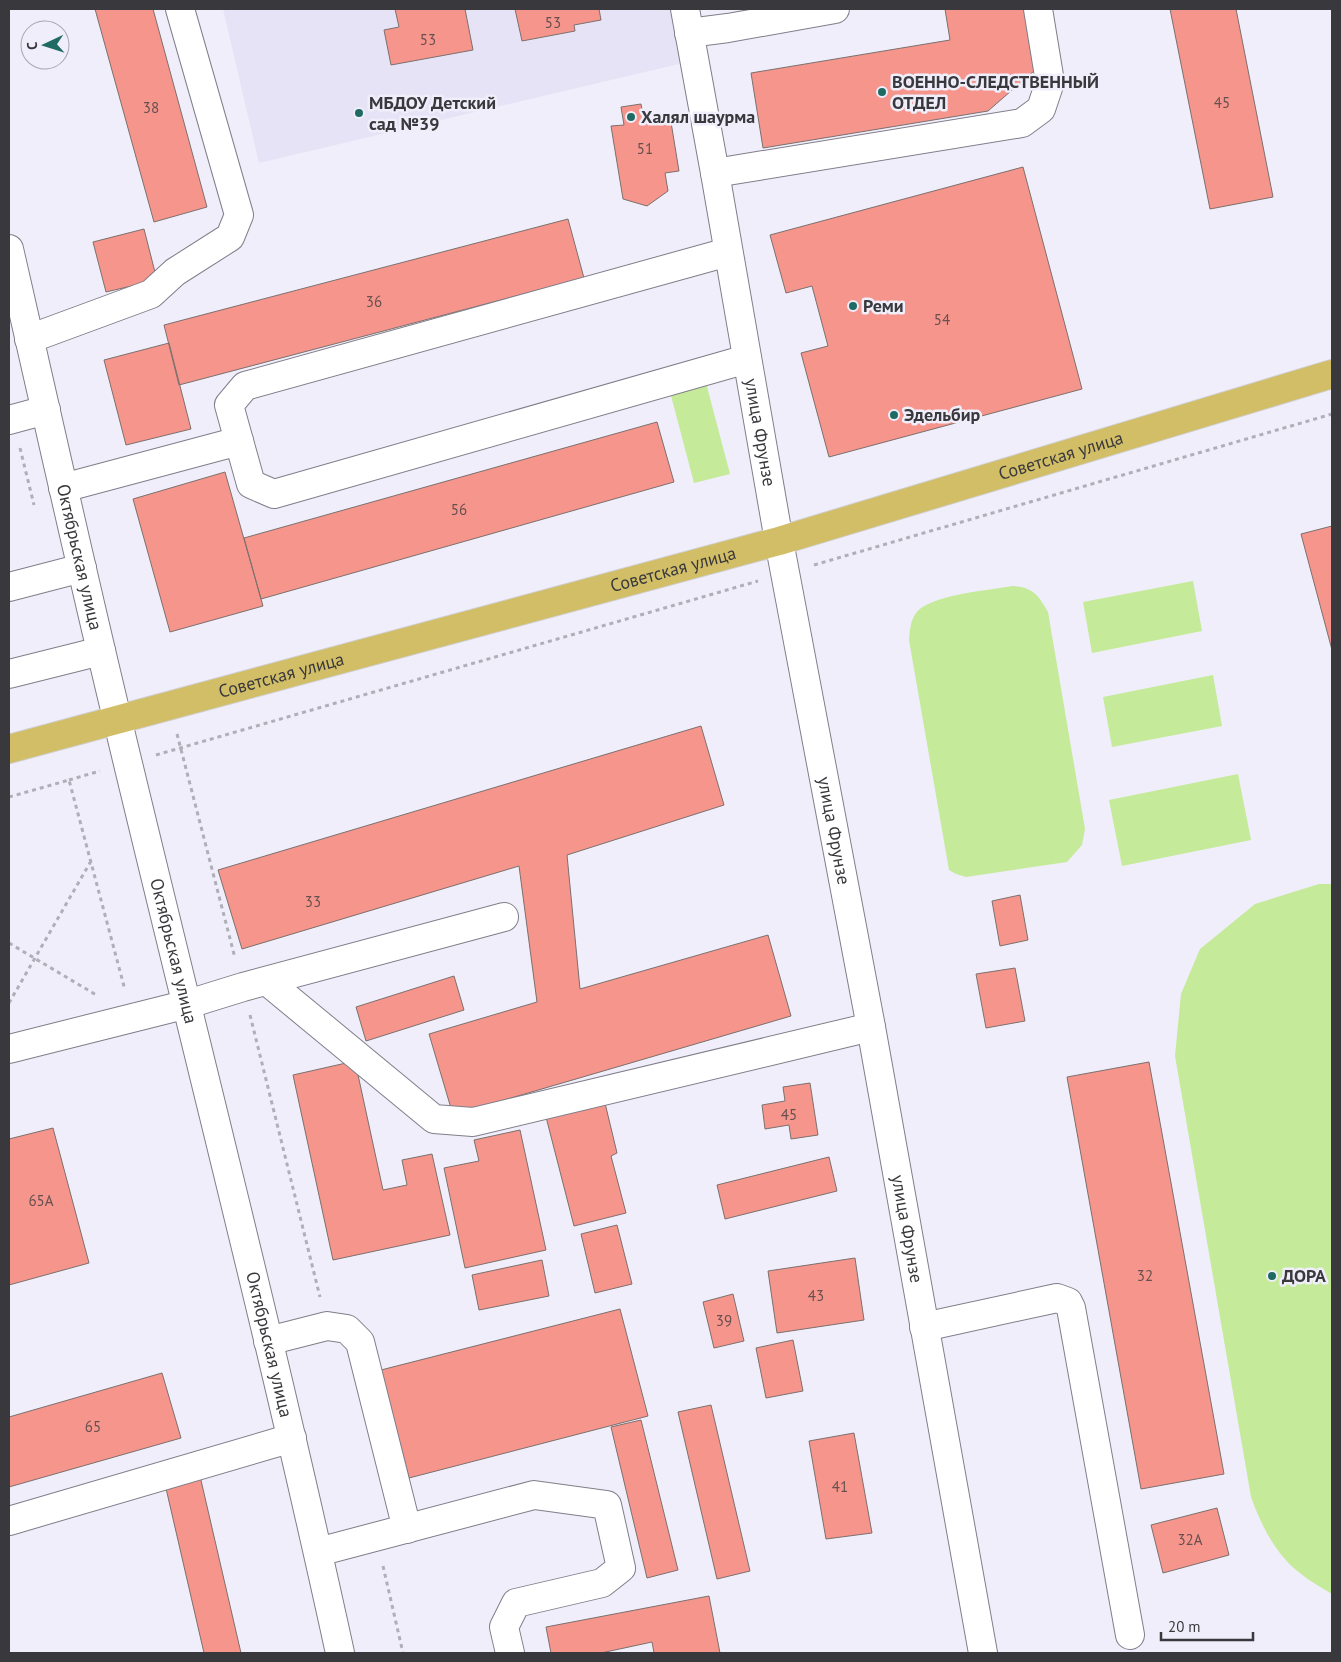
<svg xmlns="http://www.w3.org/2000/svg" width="1341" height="1662" font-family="'PT Sans',sans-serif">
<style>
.built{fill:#e6e3f7}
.green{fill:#c5ea9a}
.building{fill:#f6958b;stroke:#7c706e}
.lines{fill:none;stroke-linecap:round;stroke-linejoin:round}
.minor-casing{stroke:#807e89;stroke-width:30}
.major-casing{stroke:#cfcfd0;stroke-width:30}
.path{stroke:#afafb8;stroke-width:3;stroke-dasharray:4 4;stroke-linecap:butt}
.minor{stroke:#fff;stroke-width:28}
.major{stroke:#d2be66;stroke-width:28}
.poi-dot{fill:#206a64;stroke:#efeefa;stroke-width:2}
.labels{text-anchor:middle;stroke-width:5;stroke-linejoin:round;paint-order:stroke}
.number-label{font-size:15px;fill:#685050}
.poi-label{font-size:18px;font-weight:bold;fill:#39393d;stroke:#efeefa;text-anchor:start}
.street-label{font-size:18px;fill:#39393d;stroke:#efeefa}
</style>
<rect width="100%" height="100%" fill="#efeefa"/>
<path class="built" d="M223 9H670L683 63 259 163Z"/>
<path class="green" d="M706 383 730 474 694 483 670 392Z
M1193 581 1202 631 1092 653 1083 602Z
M1013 586C1034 588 1038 595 1048 612L1085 829 1082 845 1067 862 966 877 956 874 949 870 909 640C910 630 910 622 916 613 929 595 990 590 1013 586Z
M1213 675 1222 726 1112 747 1103 697Z
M1238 774 1251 840 1122 866 1109 800Z
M1319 884H1332V1594C1317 1585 1296 1573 1285 1559 1269 1541 1259 1519 1251 1497L1175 1056 1181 994 1200 949 1255 904Z"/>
<path class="building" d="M95 9H153L207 207 154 222Z
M395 9H465L473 50 391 65 384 30 399 27Z
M515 9H599L601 20 574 25 575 31 522 41Z
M945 9H1024L1034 71 988 111 763 148 751 73 950 40Z
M1170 9H1236L1273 197 1210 209Z
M641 104 644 120 670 116 679 171 665 173 668 191 647 206 623 199 611 126 624 125 621 107Z
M1023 167 1082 389 829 457 801 353 828 346 812 286 786 293 770 235Z
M568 219 584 278 179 385 164 325Z
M144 229 157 280 106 292 93 242Z
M169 343 191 429 126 445 104 360Z
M657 422 674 482 261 599 244 538Z
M225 472 263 606 170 632 133 499Z
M1332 526V650L1301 534Z
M701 726 724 805 567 855 580 989 768 935 791 1016 453 1115 429 1034 537 1002 519 866 242 949 218 870Z
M1020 895 1028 940 1000 946 992 901Z
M1015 968 1025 1021 986 1028 976 974Z
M454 976 464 1010 366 1041 356 1007Z
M355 1061 383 1190 407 1185 402 1160 432 1154 450 1235 333 1260 293 1075Z
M1149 1062 1224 1474 1141 1489 1067 1077Z
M810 1083 818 1135 791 1139 789 1125 765 1129 762 1105 785 1101 783 1087Z
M605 1103 617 1153 611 1156 626 1213 574 1226 546 1117Z
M53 1128 89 1263 9 1285V1139Z
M520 1130 546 1250 465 1268 444 1168 479 1161 474 1140Z
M829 1157 837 1191 725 1219 717 1185Z
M617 1225 632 1284 595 1293 581 1234Z
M855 1258 864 1320 777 1333 768 1271Z
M542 1260 549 1296 479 1310 472 1275Z
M733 1294 744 1341 714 1348 703 1302Z
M620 1309 648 1416 409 1478 381 1370Z
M793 1340 803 1391 766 1398 756 1348Z
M162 1373 181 1438 9 1487V1417Z
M711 1405 750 1571 717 1579 678 1412Z
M641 1420 678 1570 647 1578 611 1427Z
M854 1433 872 1533 826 1539 809 1441Z
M200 1476 241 1653H204L165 1484Z
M1217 1508 1229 1555 1163 1573 1151 1525Z
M709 1596 720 1653H654L652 1642 601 1653H551L546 1627Z"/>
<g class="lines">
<defs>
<g id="minor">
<path id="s1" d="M685 9 715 173 779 541 871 1027 983 1653"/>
<path d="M689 33 728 28 835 9"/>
<path d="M715 173 1022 123 1041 109 1050 82 1038 9"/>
<path id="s2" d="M9 249C45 406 80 565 118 722 192 1032 272 1341 340 1653"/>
<path d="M29 339 151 294 175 272 230 237 239 215 180 9"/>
<path d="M9 420 46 410"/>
<path d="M239 441 229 405 245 386 728 252"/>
<path d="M63 488 239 441 251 484 274 494 747 359"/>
<path d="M9 587 82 568"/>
<path d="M9 674 101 651"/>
<path d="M268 982 434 1119 473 1122 871 1027"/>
<path d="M9 1049 188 1004 243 987 504 917"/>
<path d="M924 1327 1057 1298 1068 1302 1071 1308 1130 1635"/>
<path d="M268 1341 327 1326 347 1329 360 1342 407 1529"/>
<path d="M9 1521 292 1438"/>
<path d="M318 1552 534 1495 607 1505 621 1568 602 1583 516 1603 504 1627 510 1653"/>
</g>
<g id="major">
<path id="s3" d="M9 749 779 541 1332 374"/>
</g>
</defs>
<use href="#minor" class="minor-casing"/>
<use href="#major" class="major-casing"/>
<path class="path" d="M20 448 34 505
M814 565 1332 414
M177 734 235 958
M156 755 758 581
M69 780 100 771
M9 797 69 780 125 990
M9 943 98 996
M9 1003 91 861
M250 1015 320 1297
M383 1566 403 1653"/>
<use href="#minor" class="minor"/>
<use href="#major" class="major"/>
</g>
<g class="poi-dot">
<circle cx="882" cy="92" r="5"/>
<circle cx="359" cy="113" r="5"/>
<circle cx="631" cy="117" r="5"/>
<circle cx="853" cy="306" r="5"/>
<circle cx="894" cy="415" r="5"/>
<circle cx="1272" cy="1276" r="5"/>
</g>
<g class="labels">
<g class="number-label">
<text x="553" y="28">53</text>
<text x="428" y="45">53</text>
<text x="1222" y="108">45</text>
<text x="151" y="113">38</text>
<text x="645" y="154">51</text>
<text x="374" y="307">36</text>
<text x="942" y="325">54</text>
<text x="459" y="515">56</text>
<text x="313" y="907">33</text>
<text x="789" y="1120">45</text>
<text x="41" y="1206">65А</text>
<text x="1145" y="1281">32</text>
<text x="816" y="1301">43</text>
<text x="724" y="1326">39</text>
<text x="93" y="1432">65</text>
<text x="840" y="1492">41</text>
<text x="1190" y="1545">32А</text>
</g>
<g class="poi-label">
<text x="892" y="88">ВОЕННО-СЛЕДСТВЕННЫЙ<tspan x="892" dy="21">ОТДЕЛ</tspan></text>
<text x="369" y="109">МБДОУ Детский<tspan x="369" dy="21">сад №39</tspan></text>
<text x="641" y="123">Халял шаурма</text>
<text x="863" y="312">Реми</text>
<text x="904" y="421">Эдельбир</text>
<text x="1282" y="1282">ДОРА</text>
</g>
<g class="street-label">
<text dy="6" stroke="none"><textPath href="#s1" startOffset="430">улица Фрунзе</textPath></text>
<text dy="6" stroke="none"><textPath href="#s3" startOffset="1092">Советская улица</textPath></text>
<text dy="6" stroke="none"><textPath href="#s2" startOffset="316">Октябрьская улица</textPath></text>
<text dy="6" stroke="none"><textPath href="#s3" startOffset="688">Советская улица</textPath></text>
<text dy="6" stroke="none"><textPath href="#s3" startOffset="282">Советская улица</textPath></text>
<text dy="6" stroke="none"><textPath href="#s1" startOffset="835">улица Фрунзе</textPath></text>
<text dy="6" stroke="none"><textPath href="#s2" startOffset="721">Октябрьская улица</textPath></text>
<text dy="6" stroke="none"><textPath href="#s1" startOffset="1240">улица Фрунзе</textPath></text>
<text dy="6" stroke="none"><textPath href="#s2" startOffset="1126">Октябрьская улица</textPath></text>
</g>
</g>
<rect width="1341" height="1662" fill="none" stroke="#39393d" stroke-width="20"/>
<g transform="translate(45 45) rotate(266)"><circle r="24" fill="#efeefa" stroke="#a6a6ae"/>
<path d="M0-4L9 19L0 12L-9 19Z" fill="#206a64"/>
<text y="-8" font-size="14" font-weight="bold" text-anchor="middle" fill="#39393d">С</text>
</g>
<path d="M1161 1632v8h92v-8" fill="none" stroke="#39393d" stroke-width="2.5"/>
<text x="1168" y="1632" font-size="15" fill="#39393d" stroke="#efeefa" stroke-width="4" paint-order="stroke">20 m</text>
</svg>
